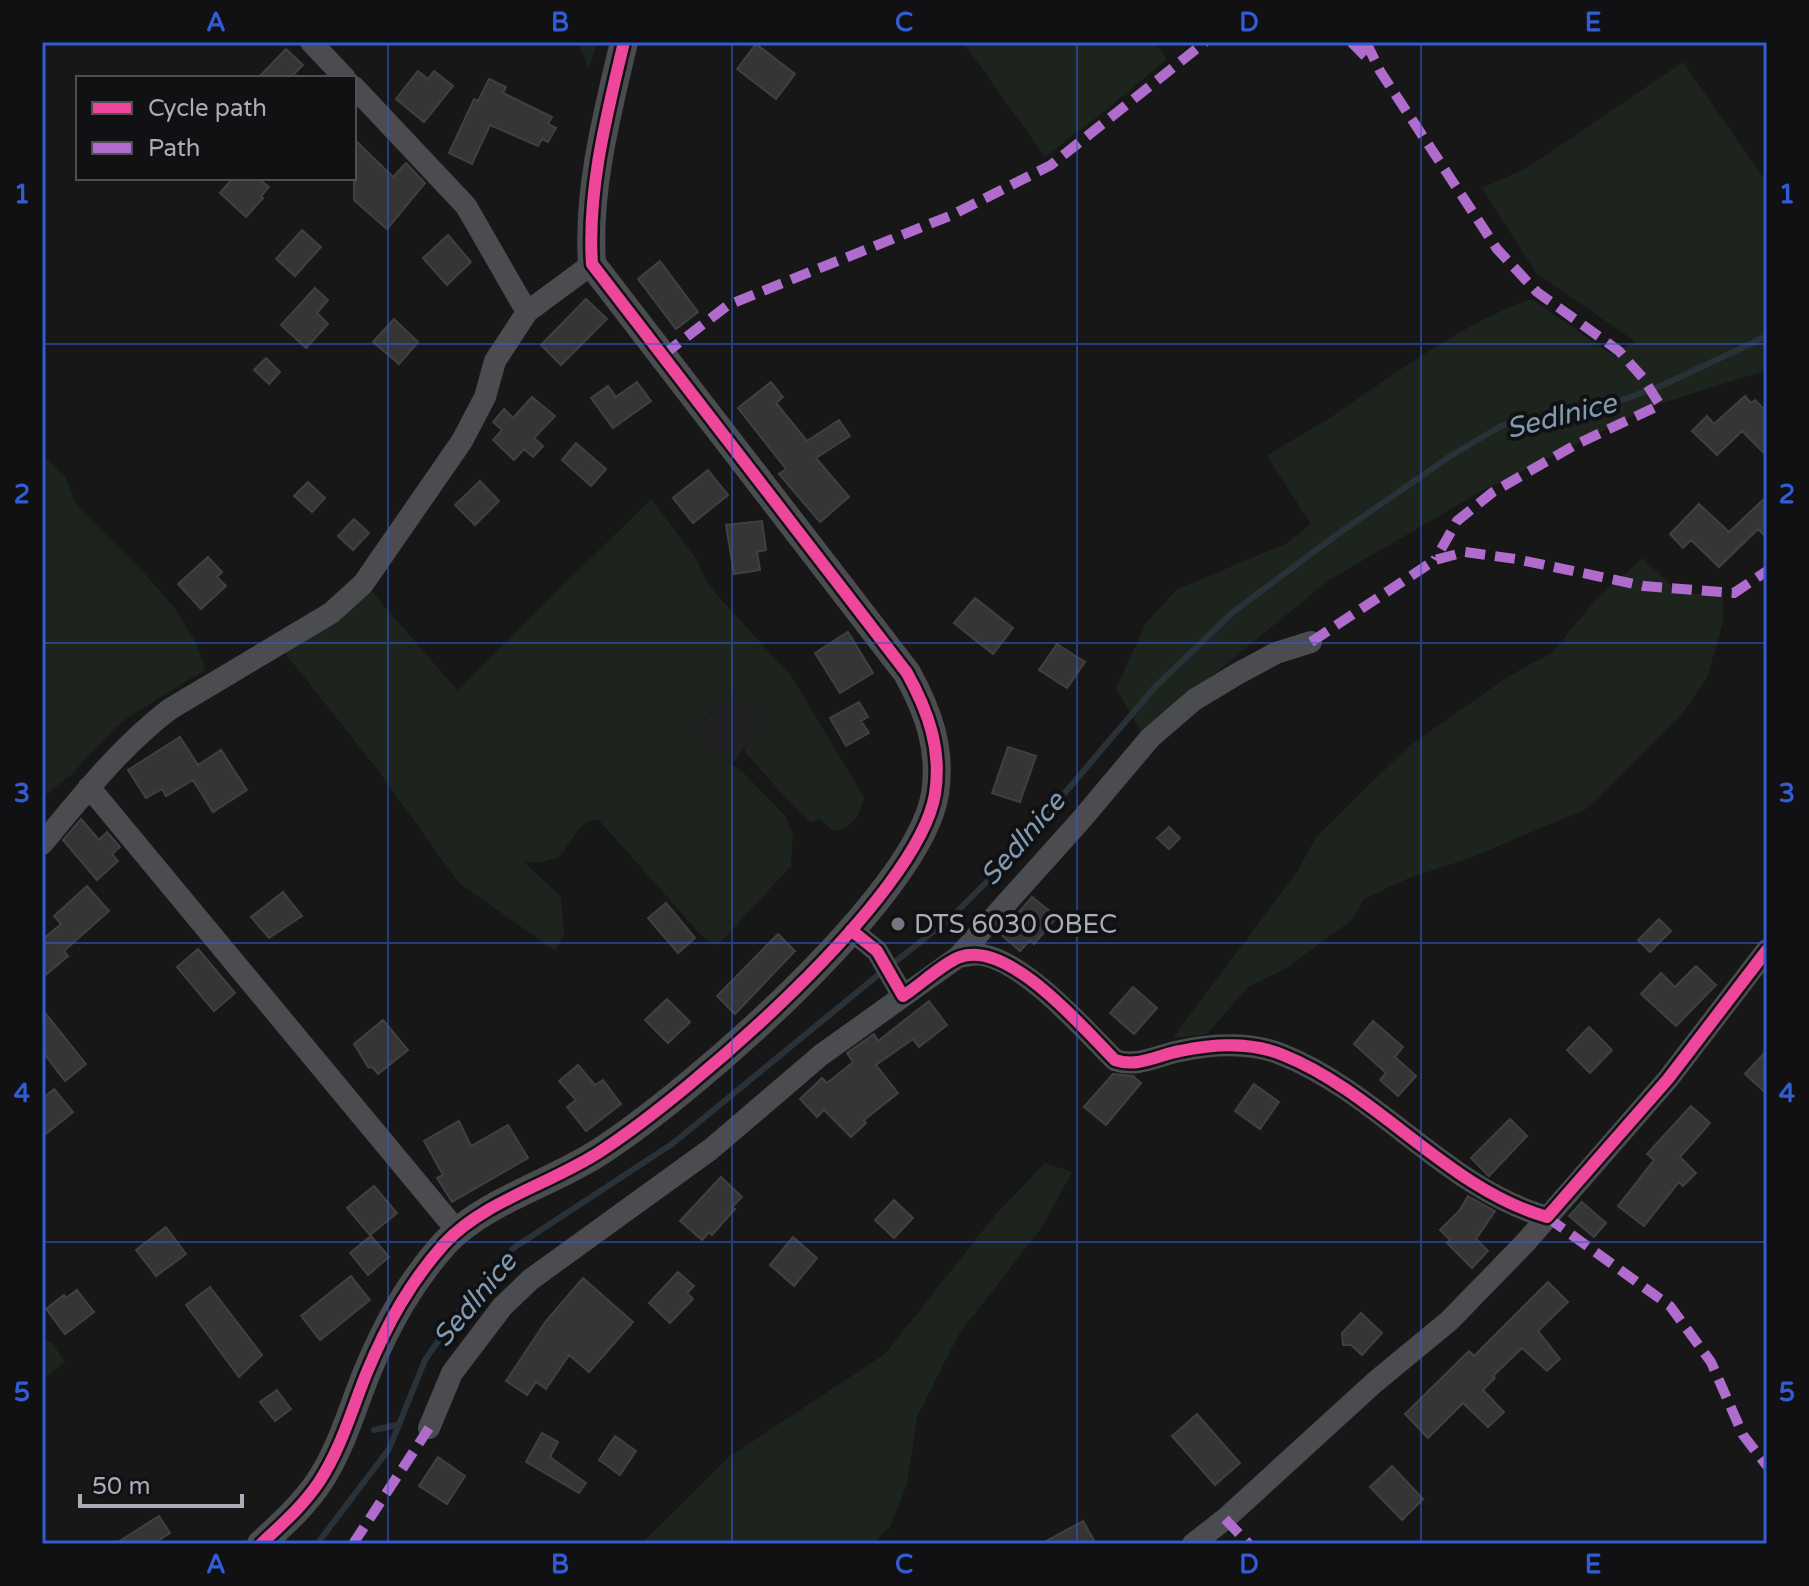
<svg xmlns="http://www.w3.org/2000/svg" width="1809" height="1586" font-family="'Varela Round',sans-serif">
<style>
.built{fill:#212123}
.green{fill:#1d241e}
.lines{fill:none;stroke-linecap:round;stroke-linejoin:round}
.stream{stroke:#2a3239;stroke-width:6}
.building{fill:#353536;stroke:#3f4043;stroke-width:2}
.minor{stroke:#4b4c50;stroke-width:22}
.tertiary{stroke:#4b4c50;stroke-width:28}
.quiet{stroke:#b06ccc;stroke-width:10;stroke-dasharray:20 10;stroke-linecap:butt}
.cycleway-casing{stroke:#111113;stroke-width:17}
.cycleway{stroke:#ed469a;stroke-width:12}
.grid{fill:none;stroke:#325cd3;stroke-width:2;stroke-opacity:0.55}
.poi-dot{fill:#757880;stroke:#111113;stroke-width:3}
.labels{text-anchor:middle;stroke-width:8;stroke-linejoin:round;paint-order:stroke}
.poi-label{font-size:26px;fill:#a8adb8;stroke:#111113;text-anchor:start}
.water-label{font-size:28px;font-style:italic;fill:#7f9bb3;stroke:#111113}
.neatline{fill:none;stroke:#325cd3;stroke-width:3}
.grid-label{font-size:26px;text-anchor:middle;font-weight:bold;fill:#325cd3}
</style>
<rect width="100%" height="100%" fill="#171717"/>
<path class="built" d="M731 690 766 719 732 764 712 751 693 732Z"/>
<path class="green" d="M578 42H597L589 68Z
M963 42H1155L1167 59 1106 110 1045 157Z
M1683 62 1767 183V370L1653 406 1482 491 1329 580 1142 733 1116 688 1146 623 1176 590 1287 543 1311 524 1267 456C1291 440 1317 427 1340 411 1401 370 1461 324 1531 299L1610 353 1636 342 1536 273 1482 188 1527 168Z
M42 454 65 476 76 505 146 575 173 606 196 642 205 670 130 716 115 728 70 776 42 797Z
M651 499 699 563 702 573 717 595 792 677 864 797C861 814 852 829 834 831L820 819 811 822 783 795 745 752 746 746 766 719 730 690 693 732 712 751 741 770 786 817 793 835 791 866 718 945 708 941 700 934 598 819C576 822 571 845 558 858L538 863 523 861 561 897 564 935 555 951 458 882 377 769 285 653 368 587 457 690Z
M1643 558 1679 593 1723 596V622L1707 678 1678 719 1586 809 1470 858 1409 878 1364 899 1352 920 1285 969 1248 987 1207 1034 1173 1038 1297 872 1316 837 1409 746 1509 676 1553 652 1595 600Z
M1045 1163 1072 1172 1042 1227 959 1334 917 1417 907 1484 890 1527 872 1544H641L729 1457 885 1354 996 1214Z
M42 1337 53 1344 65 1362 42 1379Z"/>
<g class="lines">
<path class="stream" d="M891 965 952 917 1007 861 1154 688 1233 612 1342 531 1452 455 1503 425 1580 415 1661 386 1767 336
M374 1430 397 1425
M317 1544 389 1449 425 1360 473 1291 515 1247 672 1144 883 971"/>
</g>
<path class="building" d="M756 44 795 74 776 99 737 69Z
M286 49 303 65 290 78H258Z
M418 71 428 79 434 71 453 86 424 122 396 99Z
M489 79 506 87 503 93 552 117 548 124 556 128 548 142 542 139 538 146 490 125 472 164 449 153 474 99 478 101Z
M354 139 393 177 406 163 425 183 387 229 354 200Z
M233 178H258L269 187 261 196 263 198 246 217 220 193Z
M302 230 321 247 295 276 276 259Z
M448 235 471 262 447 285 423 258Z
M660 261 698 312 676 329 638 279Z
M315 288 328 300 317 313 328 324 306 348 281 325Z
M586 299 607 319 561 365 541 345Z
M394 319 418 342 399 364 373 342Z
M266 358 280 372 269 384 254 370Z
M637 382 651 401 613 428 591 398 608 386 616 397Z
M771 382 783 397 776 403 807 441 839 420 850 436 816 458 849 497 820 522 779 474 786 469 738 408Z
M1745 396 1751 403 1755 400 1767 412V456L1742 431 1717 455 1692 431 1707 416 1714 424Z
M532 397 555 416 534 438 543 446 533 457 524 449 514 460 493 440 502 430 493 422 504 409 513 418Z
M576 443 606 469 591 486 562 460Z
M708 470 728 495 693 523 673 498Z
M480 481 499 501 475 525 455 505Z
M308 482 325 498 312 512 294 496Z
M1767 496V538L1758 529 1719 567 1691 540 1683 548 1670 534 1699 504 1729 532Z
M354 519 369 533 353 550 338 536Z
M762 521 766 550 757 552 760 570 734 574 726 525Z
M208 557 222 572 217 577 226 586 201 609 178 584Z
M975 598 1013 628 993 654 954 623Z
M848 632 873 673 840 693 815 653Z
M1057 644 1085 662 1067 688 1039 670Z
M859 702 868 717 861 721 869 733 846 746 830 718Z
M180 737 198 765 221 750 247 790 213 812 193 780 166 796 162 789 146 798 128 770Z
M1008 747 1036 756 1020 802 992 793Z
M81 819 99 840 107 832 120 847 112 854 118 861 97 880 63 840Z
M1169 827 1180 838 1169 849 1157 838Z
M87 886 109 911 64 951 68 956 42 978V940L61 924 54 916Z
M283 892 302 916 269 938 251 917Z
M1032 897 1057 917 1034 944 1030 940 1020 951 1000 934Z
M666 903 695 938 678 953 648 918Z
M1659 919 1671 931 1650 952 1638 940Z
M778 934 795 951 735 1014 717 996Z
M198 949 235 993 214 1011 177 967Z
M1696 966 1716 985 1676 1026 1641 994 1661 973 1675 987Z
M1133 987 1157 1008 1134 1034 1110 1013Z
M667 999 690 1022 668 1043 645 1020Z
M929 1001 947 1025 919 1047 913 1039 876 1065 898 1093 864 1120 866 1123 851 1137 824 1110 817 1117 800 1099 822 1078 827 1083 853 1062 847 1053 874 1034 878 1041Z
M42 1009 86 1064 65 1081 42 1051Z
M383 1020 408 1050 378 1074 373 1068 368 1067 354 1044Z
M1373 1021 1403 1047 1395 1057 1416 1076 1398 1096 1380 1080 1386 1073 1354 1044Z
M1589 1027 1612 1050 1590 1073 1567 1050Z
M1767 1050V1094L1745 1074Z
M578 1065 595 1085 603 1080 621 1104 586 1131 567 1107 576 1100 559 1081Z
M1113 1074 1133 1076 1141 1083 1106 1125 1084 1107Z
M1254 1084 1279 1102 1260 1129 1235 1111Z
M54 1089 73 1112 42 1137V1099Z
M1691 1106 1710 1123 1680 1157 1696 1173 1683 1186 1679 1182 1644 1226 1618 1206 1654 1160 1647 1154Z
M1510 1119 1527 1136 1489 1176 1471 1158Z
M459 1121 471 1146 508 1125 528 1158 452 1202 437 1178 443 1175 424 1141Z
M721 1177 742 1197 732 1207 735 1209 712 1235 709 1232 702 1240 680 1221Z
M374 1186 397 1213 370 1235 347 1208Z
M1468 1196 1495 1211 1476 1239 1488 1251 1472 1268 1447 1243 1450 1240 1440 1230 1459 1211Z
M894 1200 913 1218 894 1238 875 1220Z
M1582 1202 1606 1223 1594 1237 1569 1216Z
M166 1227 186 1254 156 1276 136 1250Z
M371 1236 389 1257 368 1275 350 1253Z
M793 1237 817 1258 794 1286 770 1265Z
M678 1272 694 1286 687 1293 693 1299 670 1323 649 1303Z
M351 1276 370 1300 320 1340 301 1316Z
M583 1278 633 1322 589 1372 569 1355 546 1389 536 1382 527 1395 506 1381 546 1321Z
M1548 1282 1568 1302 1538 1331 1560 1359 1547 1371 1522 1348 1493 1376 1495 1378 1483 1390 1504 1412 1488 1427 1463 1403 1428 1438 1405 1414 1469 1351 1474 1356Z
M210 1287 262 1355 239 1377 186 1305Z
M77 1290 94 1312 65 1334 46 1309 64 1295 66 1298Z
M1361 1313 1382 1333 1362 1355 1351 1345H1343L1342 1333Z
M277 1390 291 1409 275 1421 260 1402Z
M1197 1414 1240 1463 1215 1485 1172 1436Z
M542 1433 558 1442 550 1457 586 1483 579 1493 526 1462Z
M615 1436 636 1451 620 1475 599 1460Z
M438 1457 465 1476 447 1504 419 1486Z
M1392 1466 1423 1499 1402 1520 1370 1487Z
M159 1516 170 1533 153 1544H115Z
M1083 1521 1096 1544H1041Z"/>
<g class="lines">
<path class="minor" d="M311 42 345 78
M354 87 466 206 527 312
M89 787 458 1232
M42 844C83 795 119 748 170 709L331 613 363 584 462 441 485 397 495 361 527 312 592 264
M851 930 877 951 903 996
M958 957 1081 820 1150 738 1194 700 1237 674 1276 653 1311 642
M429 1428 452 1373 502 1307 530 1280 711 1149 821 1055 958 957C966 956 975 953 983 955 1026 963 1084 1029 1115 1060 1138 1068 1158 1055 1180 1051 1213 1044 1252 1042 1283 1055 1378 1093 1448 1189 1547 1217
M1193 1544 1225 1519 1375 1382 1449 1321 1525 1243 1668 1079 1767 950"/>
<path class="tertiary" d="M261 1544C281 1525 303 1506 319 1482 341 1449 352 1409 367 1372 387 1324 410 1282 445 1243 484 1201 553 1183 601 1151 689 1094 918 897 935 794 942 749 928 711 907 673L592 264C587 190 607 114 624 42"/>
<path class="quiet" d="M1351 42 1371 62
M1366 42 1380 71 1497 249 1537 292 1619 351 1643 378 1660 405 1575 445 1493 492 1457 521 1435 560
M663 355 728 305 952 215 1051 165 1205 42
M1311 642 1435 560 1465 552 1516 559 1644 586 1734 593 1767 571
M1547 1217 1670 1306 1711 1362 1743 1435 1767 1466
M1225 1519 1249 1544
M353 1544 429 1428"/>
<defs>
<path id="cycleway" d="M851 930 877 951 903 996C919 986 943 963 960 957 1009 940 1083 1028 1115 1060 1138 1068 1158 1055 1180 1051 1213 1044 1252 1042 1283 1055 1378 1093 1448 1189 1547 1217L1668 1079 1767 950
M261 1544C281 1525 303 1506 319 1482 341 1449 352 1409 367 1372 387 1324 410 1282 445 1243 484 1201 553 1183 601 1151 689 1094 918 897 935 794 942 749 928 711 907 673L592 264C587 190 607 114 624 42"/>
</defs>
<use href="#cycleway" class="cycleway-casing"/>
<use href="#cycleway" class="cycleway"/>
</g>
<path class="grid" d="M388 42V1544M732 42V1544M1077 42V1544M1421 42V1544M42 344H1767M42 643H1767M42 943H1767M42 1242H1767"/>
<circle class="poi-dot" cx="898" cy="924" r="8"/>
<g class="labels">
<g class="poi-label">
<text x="914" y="933">DTS 6030 OBEC</text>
</g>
<g class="water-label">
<text transform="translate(1561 415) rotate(-14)" y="10">Sedlnice</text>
<text transform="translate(1022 838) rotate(-49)" y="10">Sedlnice</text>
<text transform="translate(474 1299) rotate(-50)" y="10">Sedlnice</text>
</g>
</g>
<rect width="1809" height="1586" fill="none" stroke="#111113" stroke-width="88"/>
<rect x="76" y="76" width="280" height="104" fill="#111113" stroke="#4d4f55" stroke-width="2"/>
<rect x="92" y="102" width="40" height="12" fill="#ed469a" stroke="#4d4f55" stroke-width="2"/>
<text x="148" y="116" font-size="24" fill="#a8adb8">Cycle path</text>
<rect x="92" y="142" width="40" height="12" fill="#b06ccc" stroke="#4d4f55" stroke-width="2"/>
<text x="148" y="156" font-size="24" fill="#a8adb8">Path</text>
<path d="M80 1494v12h162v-12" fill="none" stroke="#a8adb8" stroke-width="4"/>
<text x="92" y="1494" font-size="24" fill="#a8adb8" stroke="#111113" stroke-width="6" paint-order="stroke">50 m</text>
<rect x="44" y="44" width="1721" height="1498" class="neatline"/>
<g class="grid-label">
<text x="216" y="31">A</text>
<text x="560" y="31">B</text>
<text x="904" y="31">C</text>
<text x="1249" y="31">D</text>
<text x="1593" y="31">E</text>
<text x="22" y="203">1</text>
<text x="1787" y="203">1</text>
<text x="22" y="503">2</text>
<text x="1787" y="503">2</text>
<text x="22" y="802">3</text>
<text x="1787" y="802">3</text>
<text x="22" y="1102">4</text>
<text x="1787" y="1102">4</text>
<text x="22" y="1401">5</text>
<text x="1787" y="1401">5</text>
<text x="216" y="1573">A</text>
<text x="560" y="1573">B</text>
<text x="904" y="1573">C</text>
<text x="1249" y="1573">D</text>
<text x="1593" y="1573">E</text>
</g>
</svg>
